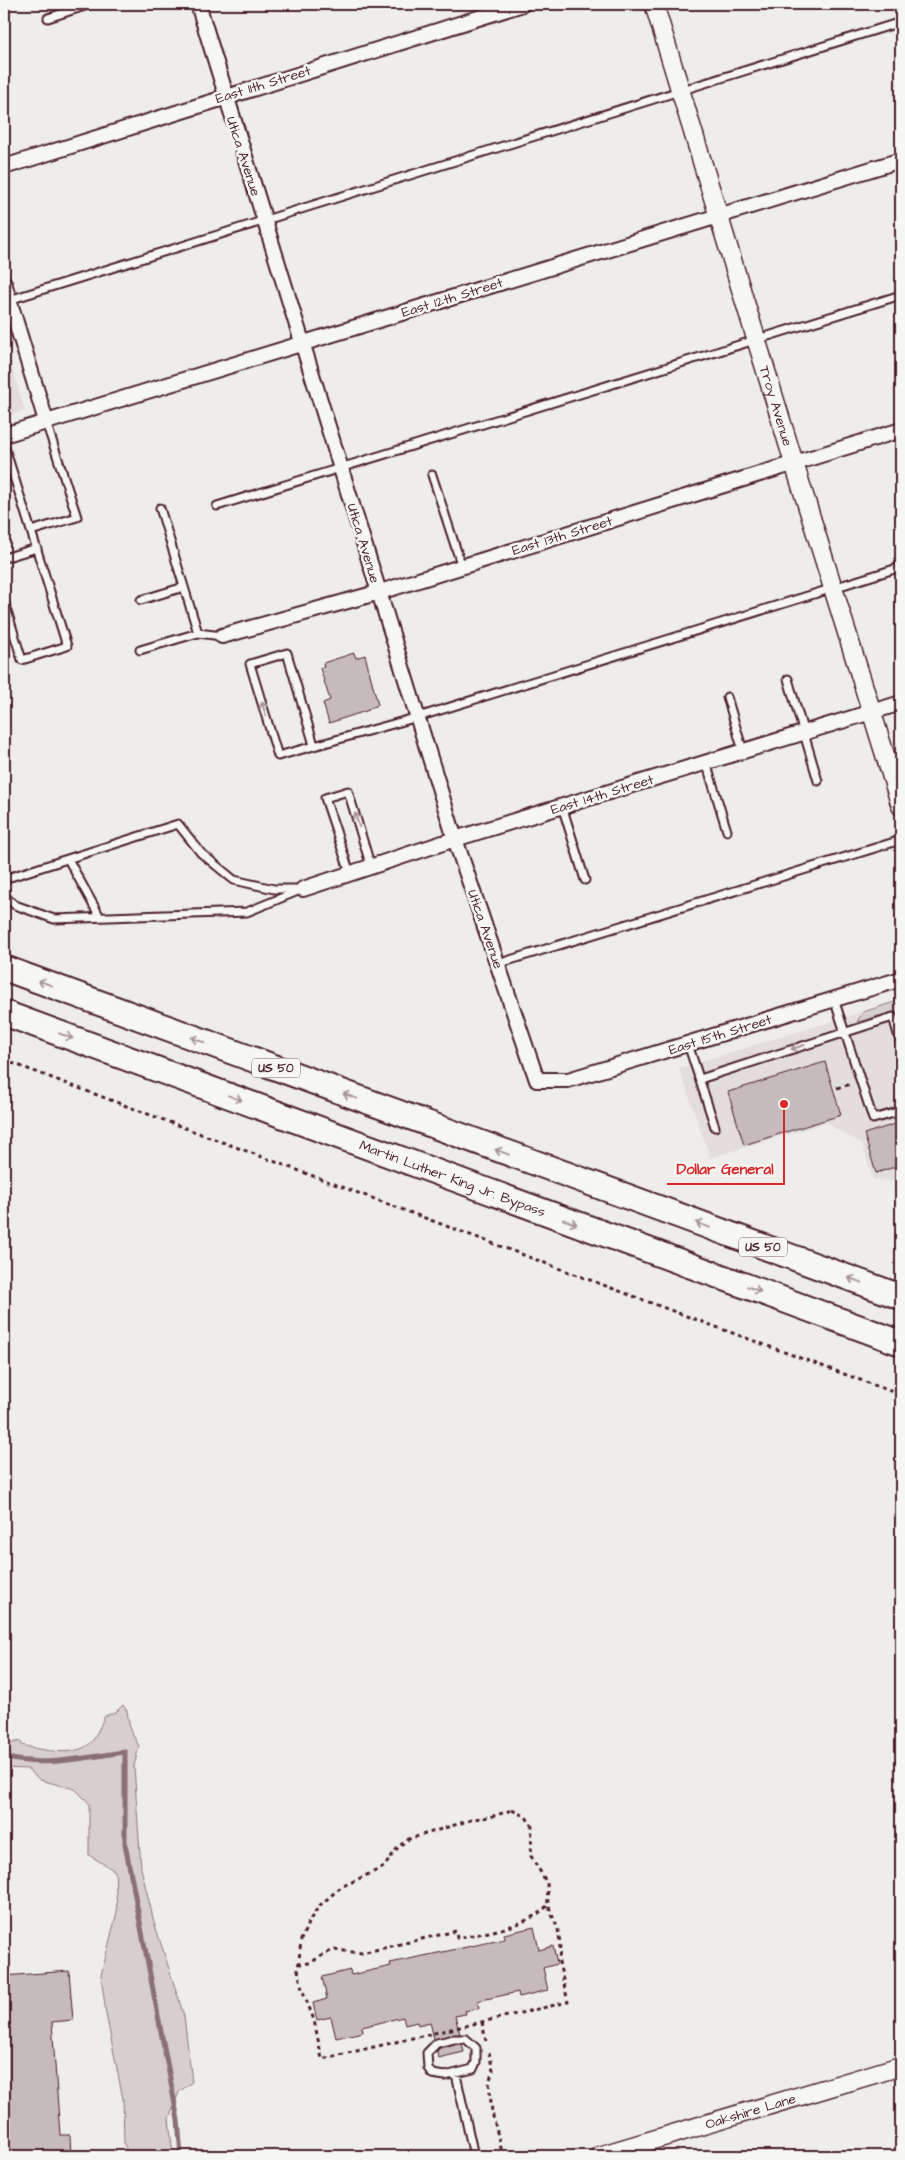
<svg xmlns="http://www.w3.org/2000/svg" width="905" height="2160" font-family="'Architects Daughter',sans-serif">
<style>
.built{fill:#e3dedc}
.green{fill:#d7cfce;stroke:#90777c}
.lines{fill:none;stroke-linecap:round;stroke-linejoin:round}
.stream{stroke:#8a6f74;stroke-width:5}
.building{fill:#c6babb;stroke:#4a1f2b}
.service-casing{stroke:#4a1f2b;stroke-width:11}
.minor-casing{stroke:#4a1f2b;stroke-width:18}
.tertiary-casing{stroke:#4a1f2b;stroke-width:21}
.trunk-casing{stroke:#4a1f2b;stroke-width:28}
.path{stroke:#4a1f2b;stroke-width:3;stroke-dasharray:4 4;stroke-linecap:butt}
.service{stroke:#f6f6f2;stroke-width:7}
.minor{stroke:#f6f6f2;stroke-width:14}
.tertiary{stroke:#f6f6f2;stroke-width:18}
.trunk{stroke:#f6f6f2;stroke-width:24}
.oneway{stroke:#a99598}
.labels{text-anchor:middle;stroke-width:5;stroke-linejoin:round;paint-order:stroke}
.shield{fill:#f6f6f2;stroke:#7e6067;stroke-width:1}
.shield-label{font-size:12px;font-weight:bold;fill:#4a1f2b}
.street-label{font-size:14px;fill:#4a1f2b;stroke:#f6f6f2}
.leader{fill:none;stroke:#d62828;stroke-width:2}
.callout-dot{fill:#d62828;stroke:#f6f6f2;stroke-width:2}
.callout-label{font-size:15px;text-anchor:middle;font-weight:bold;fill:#d62828;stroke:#f6f6f2;stroke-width:5;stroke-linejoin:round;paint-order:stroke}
</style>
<rect width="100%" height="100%" fill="#efedea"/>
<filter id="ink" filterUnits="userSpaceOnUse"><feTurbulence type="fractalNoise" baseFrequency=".02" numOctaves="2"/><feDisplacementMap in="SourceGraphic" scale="10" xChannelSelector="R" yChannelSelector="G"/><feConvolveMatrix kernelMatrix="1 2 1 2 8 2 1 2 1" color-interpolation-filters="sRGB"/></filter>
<g filter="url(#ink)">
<path class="built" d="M4 341 25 411 4 417Z
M901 1000V1182L873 1179 862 1144 826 1123 710 1158 679 1068Z"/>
<path class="green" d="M901 1000V1010L857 1022 863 1012Z
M123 1705 127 1711 130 1730 139 1746 134 1766 141 1868 154 1922 184 2016 192 2082 179 2092 169 2118 173 2156H129L124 2144 123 2099 106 2014 101 1975 117 1912 115 1871 89 1855V1803L75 1789 40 1780 28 1769 4 1768V1745L21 1741 22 1745C41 1750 80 1759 93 1740 97 1735 101 1723 105 1716L116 1712Z"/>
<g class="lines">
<path class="stream" d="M4 1757C42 1768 86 1757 125 1752V1844L178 2120 181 2156"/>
</g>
<path class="building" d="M354 653 356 658 365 655 378 705 369 709V710L329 723 323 703 330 700 320 668 324 667 323 663Z
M825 1062 841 1115 744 1145 728 1092Z
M901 1122V1165L876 1173 864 1134Z
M534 1927 539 1950 553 1946 557 1964 543 1968 548 1990 519 1997 518 1992 477 2001 479 2008 465 2011 466 2014 455 2016 460 2034 434 2039 430 2022 418 2025 417 2022 405 2025 403 2017 362 2027 363 2032 336 2038 331 2017 317 2020 313 2003 327 1999 322 1977 350 1970 351 1975 391 1966 390 1963 505 1939 504 1934Z
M69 1971 73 2020 52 2022 60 2135H70L71 2156H4V1976Z
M455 2044H462L464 2052 438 2058 437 2051 440 2048Z"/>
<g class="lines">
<defs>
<path id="service" d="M48 18 91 4
M9 300 901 22
M4 445 31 531 77 517 46 422
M432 475 462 567
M217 506 901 295
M160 508 198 633
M4 558 37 548
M141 600 184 587
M4 601 22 660 67 646 31 531
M140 650 198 633 222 636
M788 679 818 781
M727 697 743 751
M314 745 287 653 250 664 278 756 418 717 901 567
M706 762 727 831
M562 806 585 880
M68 859 100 917
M350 873 325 798 348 791 371 867
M4 879 178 824 201 853 234 880 274 889H303
M4 896 15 905 54 919 247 912 298 891
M497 964 901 840
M834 999 873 1119 901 1111
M688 1044 715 1127
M700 1079 893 1017 901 1045
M454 2039H466L476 2048V2062L473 2069 445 2076 432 2074 428 2068 427 2053 437 2043Z
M456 2075 474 2156"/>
<path id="minor" d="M198 4 455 839 537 1080H568L901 979
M4 167 523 4
M4 283 46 421
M4 435 901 160
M222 636 380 592 901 430
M303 889 455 839 901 703"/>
<g id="tertiary">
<path id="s1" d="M654 4 794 463 901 806"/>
<path id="s2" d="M599 2156 901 2066"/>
</g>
<g id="trunk">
<path d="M4 968 901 1297"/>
<path id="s3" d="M4 1013 901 1343"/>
</g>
</defs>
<use href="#service" class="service-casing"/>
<use href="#minor" class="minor-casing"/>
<use href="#tertiary" class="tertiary-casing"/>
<use href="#trunk" class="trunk-casing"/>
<path class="path" d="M4 1060 670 1310 901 1395
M837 1088 851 1084
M512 1810 526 1817 532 1826 531 1856 547 1883 548 1905 558 1929 560 1944 559 1962 568 2002 322 2059 314 2020 302 1989 298 1970 301 1940 308 1923 319 1906 341 1887 384 1867 399 1846 409 1839 474 1819 490 1817Z
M298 1964 310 1963 326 1953 335 1950 362 1953 456 1931 457 1938C487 1932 526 1928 548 1905
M482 2022 486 2041
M489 2052 493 2071 489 2082 492 2112 503 2156"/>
<use href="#service" class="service"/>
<use href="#minor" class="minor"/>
<use href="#tertiary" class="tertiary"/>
<use href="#trunk" class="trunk"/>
</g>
<defs><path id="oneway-shaft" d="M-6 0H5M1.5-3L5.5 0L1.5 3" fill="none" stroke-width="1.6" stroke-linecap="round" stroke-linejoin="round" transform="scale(1.25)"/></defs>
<g class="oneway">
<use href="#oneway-shaft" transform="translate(264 709) rotate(-107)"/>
<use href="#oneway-shaft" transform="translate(357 820) rotate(-107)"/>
<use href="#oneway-shaft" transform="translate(45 983) rotate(-160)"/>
<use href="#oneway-shaft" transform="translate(66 1036) rotate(20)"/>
<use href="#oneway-shaft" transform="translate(198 1040) rotate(-160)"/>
<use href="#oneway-shaft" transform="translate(798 1047) rotate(162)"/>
<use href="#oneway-shaft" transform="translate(350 1096) rotate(-160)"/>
<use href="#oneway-shaft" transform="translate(235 1098) rotate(20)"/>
<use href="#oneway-shaft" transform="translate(502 1152) rotate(-160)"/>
<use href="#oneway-shaft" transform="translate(570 1222) rotate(20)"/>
<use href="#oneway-shaft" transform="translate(703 1225) rotate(-160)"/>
<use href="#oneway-shaft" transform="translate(855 1280) rotate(-160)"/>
<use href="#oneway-shaft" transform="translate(754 1289) rotate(21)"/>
</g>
</g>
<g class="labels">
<g class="shield">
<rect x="252" y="1058.5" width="48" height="19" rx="4"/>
<rect x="739" y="1237.5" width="48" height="19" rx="4"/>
</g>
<g class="shield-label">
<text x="276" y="1072">US 50</text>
<text x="763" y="1251">US 50</text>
</g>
<g class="street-label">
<text transform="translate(263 84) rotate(-17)" y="5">East 11th Street</text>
<text transform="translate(244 156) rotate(72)" y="5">Utica Avenue</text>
<text transform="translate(452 297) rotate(-17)" y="5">East 12th Street</text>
<text dy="5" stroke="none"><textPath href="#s1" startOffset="420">Troy Avenue</textPath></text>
<text transform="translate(562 535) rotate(-17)" y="5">East 13th Street</text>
<text transform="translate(364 543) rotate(73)" y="5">Utica Avenue</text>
<text transform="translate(602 794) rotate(-17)" y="5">East 14th Street</text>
<text transform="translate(486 929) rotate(71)" y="5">Utica Avenue</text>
<text transform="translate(720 1034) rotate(-17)" y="5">East 15th Street</text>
<text dy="5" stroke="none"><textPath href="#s3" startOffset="478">Martin Luther King Jr. Bypass</textPath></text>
<text dy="5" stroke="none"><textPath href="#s2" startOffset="158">Oakshire Lane</textPath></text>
</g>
</g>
<path class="leader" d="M784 1104L784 1184H667"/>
<circle class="callout-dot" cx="784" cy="1104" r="5"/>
<g class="callout-label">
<text x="725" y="1174">Dollar General</text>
</g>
<rect width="905" height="2160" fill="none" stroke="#f6f6f2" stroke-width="20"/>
<rect x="10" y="10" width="885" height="2140" fill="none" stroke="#4a1f2b" stroke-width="2" filter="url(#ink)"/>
</svg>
